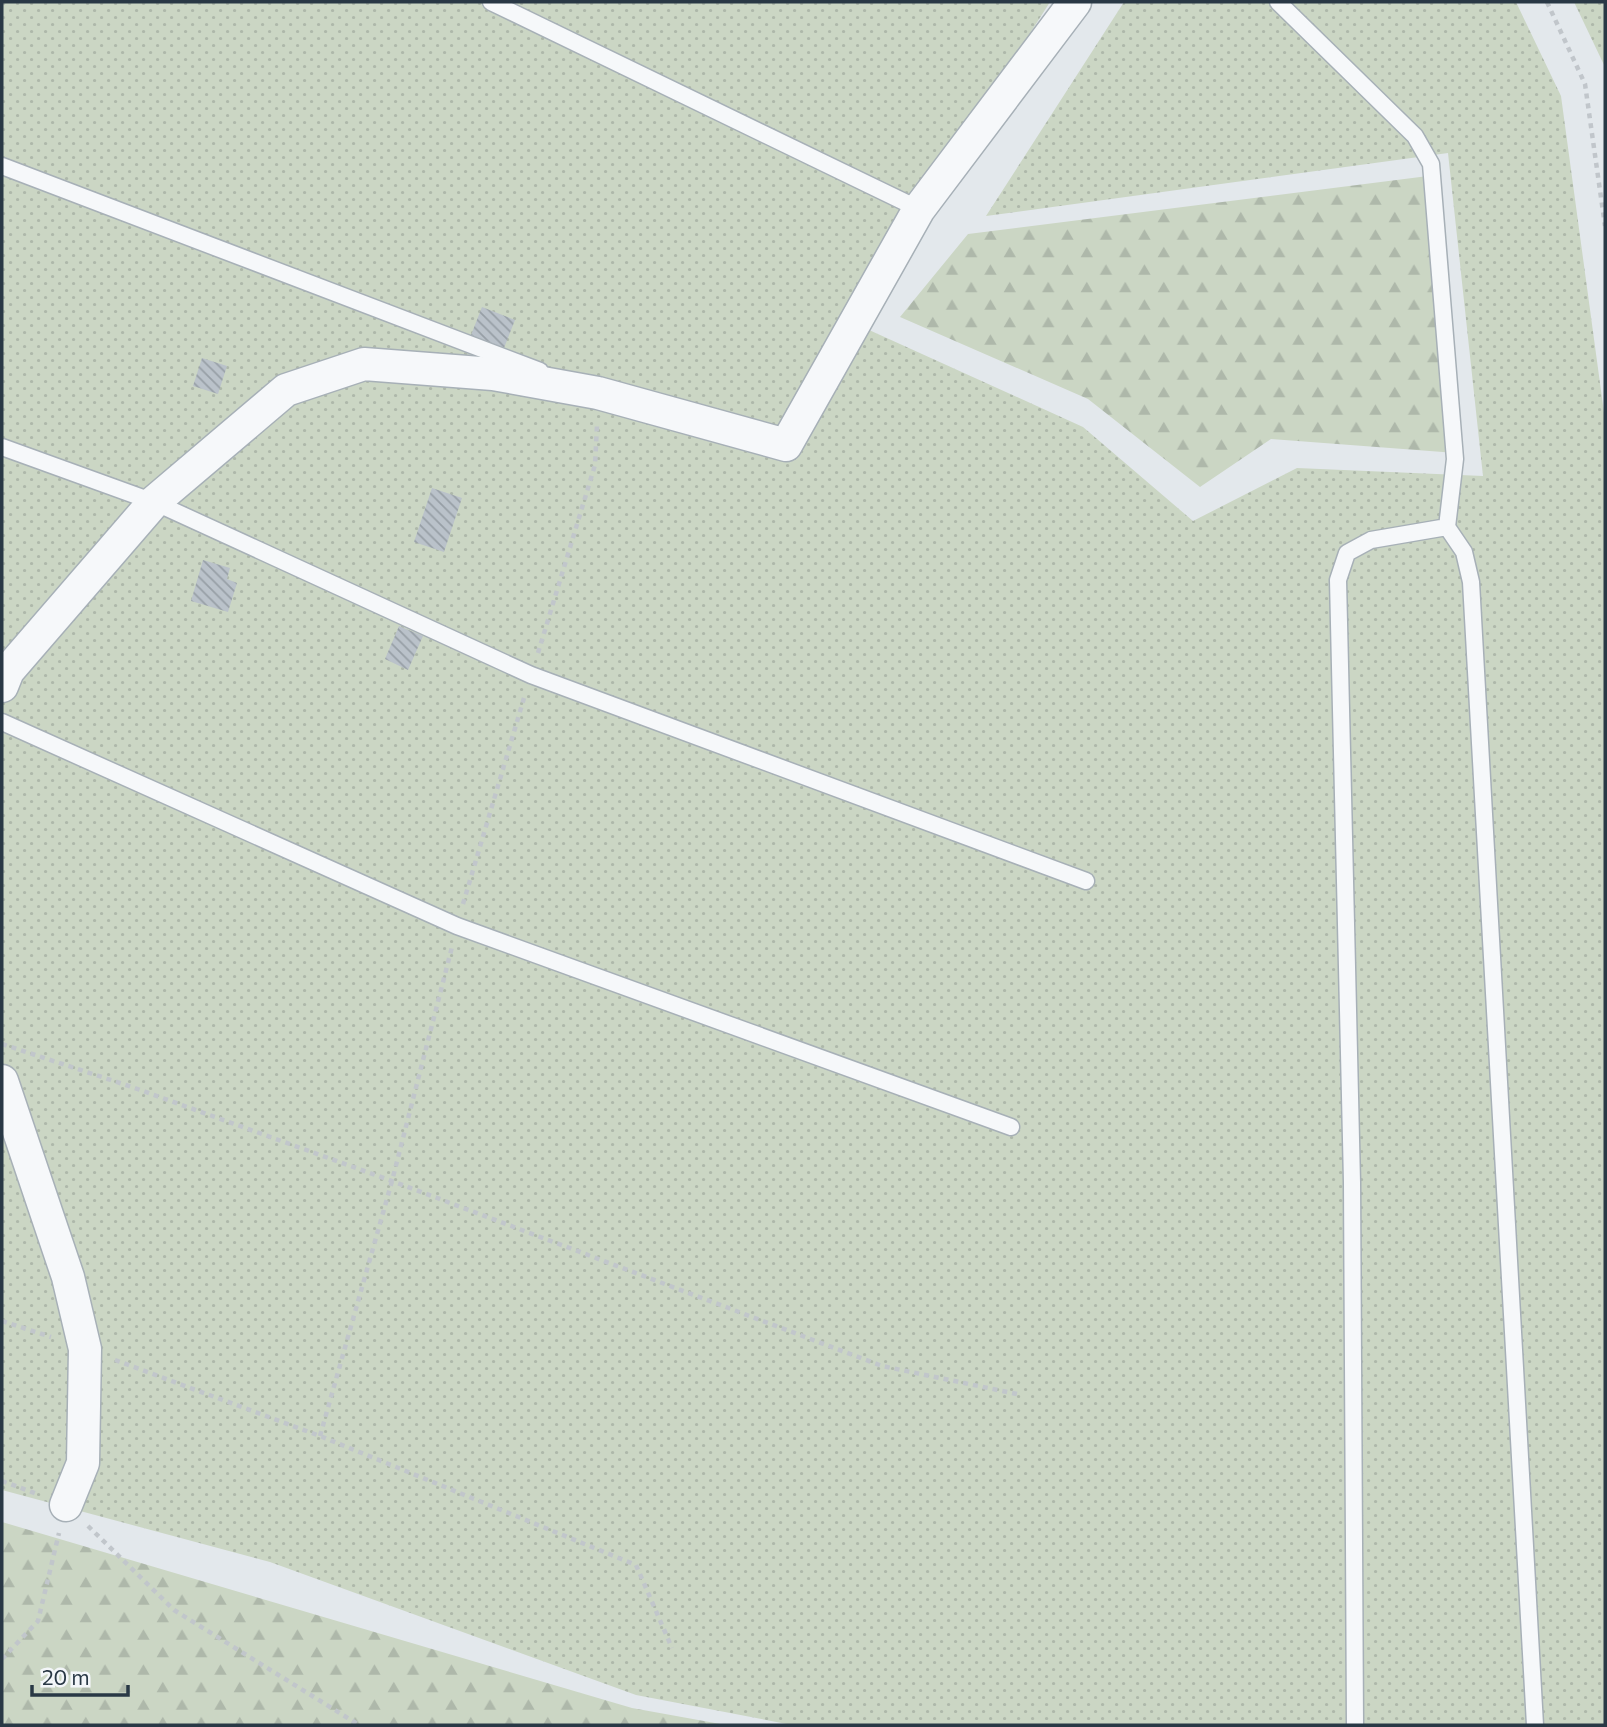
<svg xmlns="http://www.w3.org/2000/svg" width="1607" height="1727" font-family="Commissioner,sans-serif">
<style>
.forest{fill:url(#forest-firs)}
.park{fill:url(#park-dots)}
.building{fill:url(#building-back-hatch)}
.lines{fill:none;stroke-linecap:round;stroke-linejoin:round}
.service-casing{stroke:#a7b0b7;stroke-width:19}
.minor-casing{stroke:#a7b0b7;stroke-width:35}
.path{stroke:#c1c6cb;stroke-width:4.5;stroke-dasharray:5 5;stroke-linecap:butt}
.service{stroke:#f6f8fa;stroke-width:16}
.minor{stroke:#f6f8fa;stroke-width:32}
</style>
<defs>
<pattern id="forest-firs" width="22" height="20" patternUnits="userSpaceOnUse" patternTransform="scale(1.75)"><rect width="22" height="20" fill="#cbd6c4"/><path d="M5 1l3.5 6h-7zM16 11l3.5 6h-7z" fill="#aeb8aa"/></pattern>
<pattern id="park-dots" width="8" height="8" patternUnits="userSpaceOnUse" patternTransform="scale(1.75)"><rect width="8" height="8" fill="#cbd6c4"/><path d="M2 2h.1M6 6h.1" fill="none" stroke="#aeb8aa" stroke-width="1.8" stroke-linecap="round"/></pattern>
<pattern id="building-back-hatch" width="6" height="6" patternUnits="userSpaceOnUse" patternTransform="scale(1.75)"><rect width="6" height="6" fill="#bac2ca"/><path d="M-1 5l2 2M0 0l6 6M5-1l2 2" fill="none" stroke="#979fa6"/></pattern>
</defs>
<rect width="100%" height="100%" fill="#e3e8ec"/>
<path class="forest" d="M1436 175 1456 453 1271 439 1200 487 1088 399 900 317 968 234Z
M2 1522 632 1708 726 1725H2Z"/>
<path class="park" d="M2 2H1050L847 320 1083 427 1193 521 1297 468 1483 476 1448 153 986 216 1124 2H1516L1561 96 1605 420V1725H792L636 1695 270 1562 2 1490Z
M1574 2H1605V67Z"/>
<path class="building" d="M482 307 515 320 504 348 471 335Z
M202 358 227 366 218 394 193 386Z
M432 488 462 498 444 552 414 542Z
M203 560 230 568 227 579 237 583 228 612 191 601Z
M399 626 423 636 408 670 385 659Z"/>
<g class="lines">
<defs>
<path id="service" d="M491 2 919 209
M1278 2 1415 136 1431 164 1455 459 1447 527 1464 552 1471 582 1535 1725
M2 166 540 371
M2 447 154 502 531 675 1086 881
M2 722 457 926 1011 1127
M1355 1725 1352 1182 1338 580 1347 553 1371 540 1447 527"/>
<path id="minor" d="M2 686 8 671 154 502 286 390 364 364 493 374 598 393 786 445 919 209 1075 2
M2 1081 68 1277 85 1349 83 1463 66 1505"/>
</defs>
<use href="#service" class="service-casing"/>
<use href="#minor" class="minor-casing"/>
<path class="path" d="M1547 2 1585 84 1605 226
M538 653 595 465 597 425
M463 904 524 698
M2 1044 132 1087 392 1181 882 1366 1017 1394
M2 1321 51 1337
M115 1360 320 1436 636 1565 672 1648
M320 1436 392 1181 452 947
M2 1481 37 1494
M88 1526 174 1610 359 1725
M2 1659 38 1621 59 1533"/>
<use href="#service" class="service"/>
<use href="#minor" class="minor"/>
</g>
<rect width="1607" height="1727" fill="none" stroke="#293845" stroke-width="7"/>
<path d="M32 1685v10h96v-10" fill="none" stroke="#293845" stroke-width="3.5"/>
<text x="42" y="1685" font-size="21" fill="#293845" stroke="#f3f6f9" stroke-width="5" paint-order="stroke">20 m</text>
</svg>
